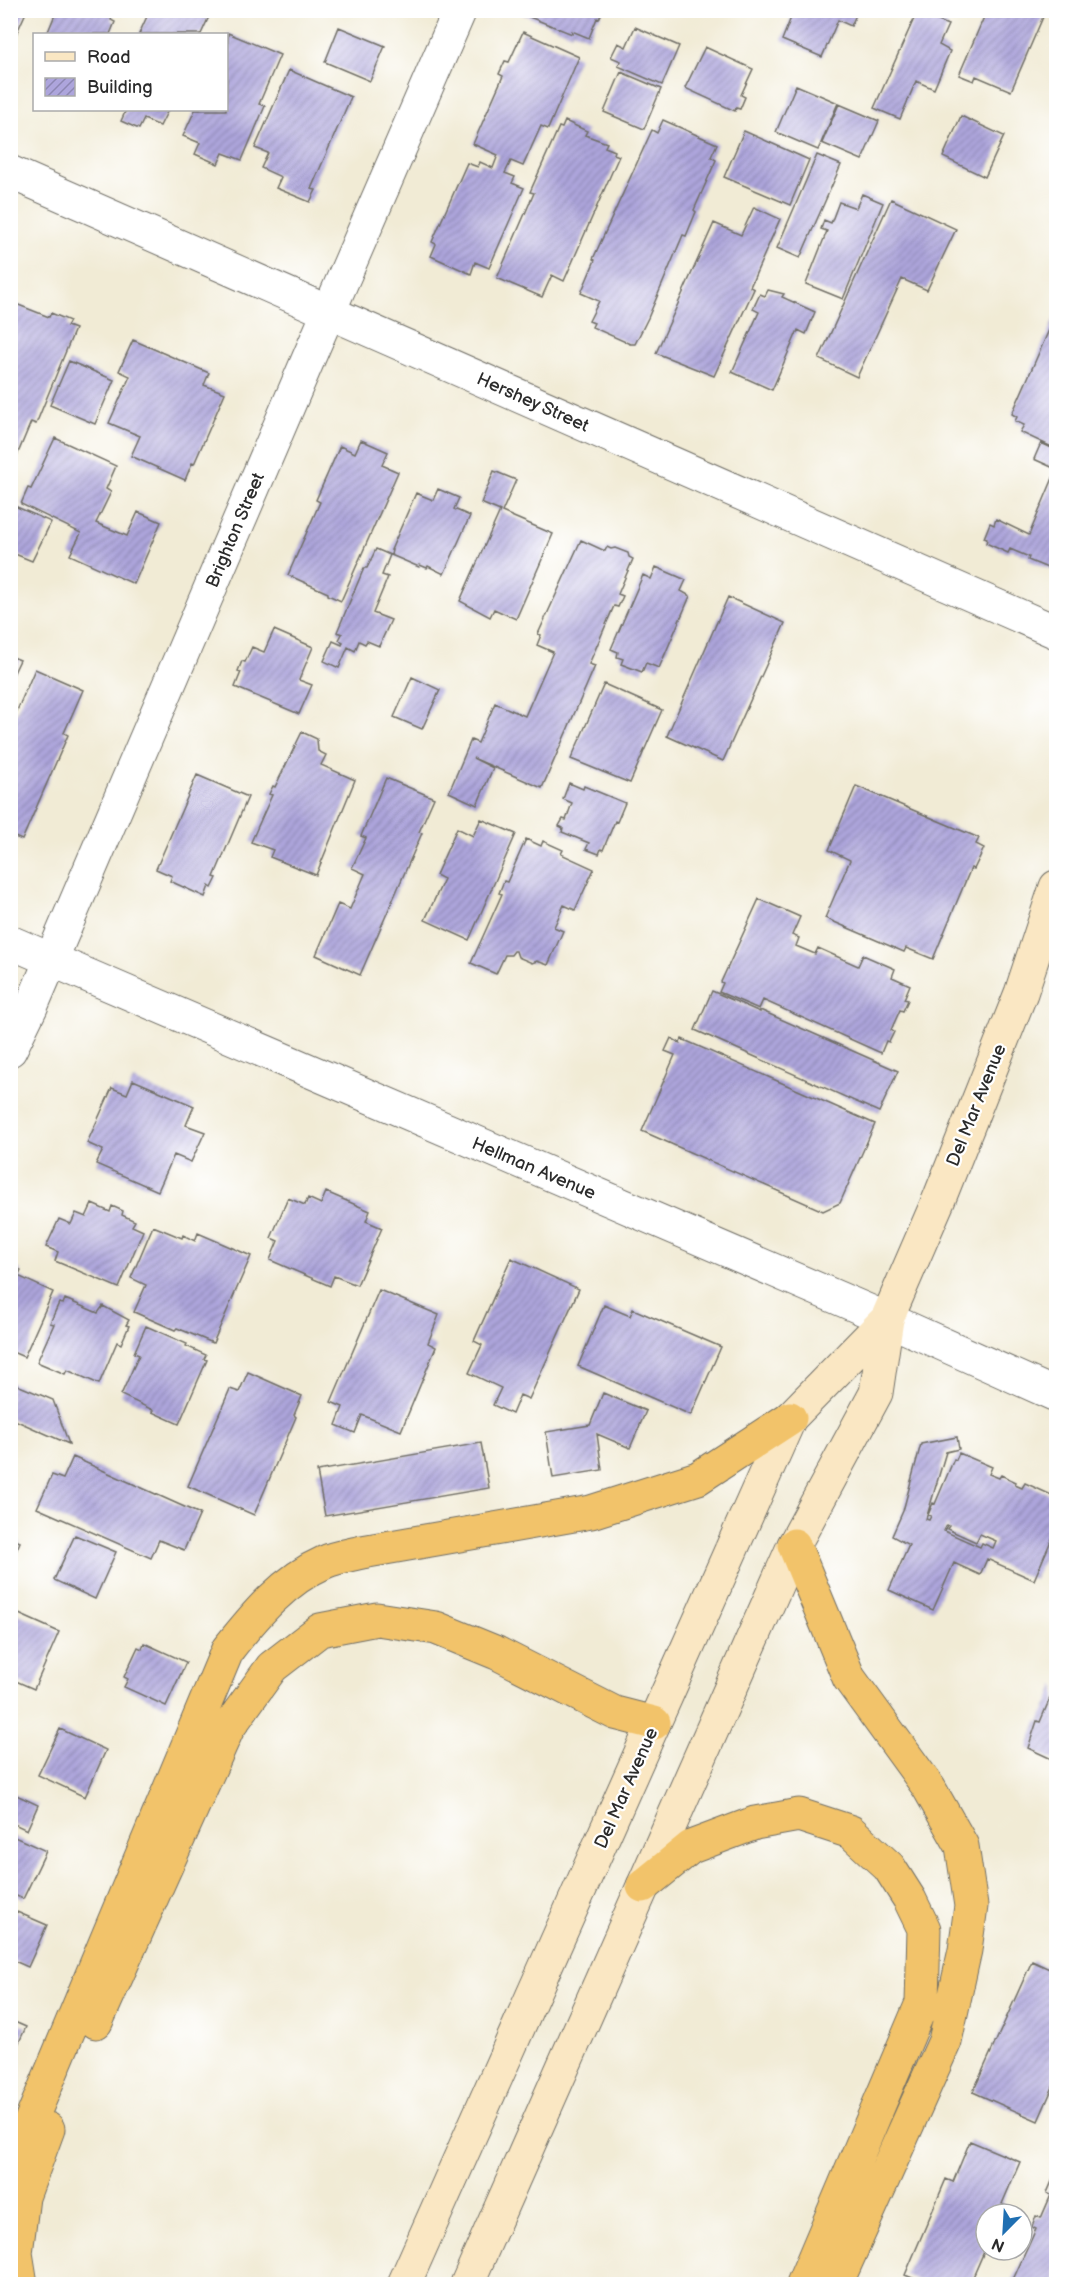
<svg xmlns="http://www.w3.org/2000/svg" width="1067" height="2295" font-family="'Balsamiq Sans',sans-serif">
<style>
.building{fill:url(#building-hatch);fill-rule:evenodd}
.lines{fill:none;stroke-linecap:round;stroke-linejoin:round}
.minor-casing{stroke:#706e66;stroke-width:35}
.tertiary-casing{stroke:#706e66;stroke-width:35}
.secondary-casing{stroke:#706e66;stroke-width:35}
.motorway-casing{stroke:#706e66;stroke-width:35}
.minor{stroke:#fff;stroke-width:33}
.tertiary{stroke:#fff;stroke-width:33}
.secondary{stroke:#fae7c3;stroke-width:33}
.motorway{stroke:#f2c36a;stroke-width:33}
.labels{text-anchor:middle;stroke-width:4.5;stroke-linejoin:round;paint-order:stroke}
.street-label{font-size:18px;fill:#2b2b2b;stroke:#fff}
</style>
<defs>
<pattern id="building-hatch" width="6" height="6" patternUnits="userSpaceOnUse" patternTransform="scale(1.5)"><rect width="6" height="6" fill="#ada5dc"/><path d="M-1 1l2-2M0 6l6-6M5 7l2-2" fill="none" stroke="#8d87b3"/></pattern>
</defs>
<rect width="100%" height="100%" fill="#fff"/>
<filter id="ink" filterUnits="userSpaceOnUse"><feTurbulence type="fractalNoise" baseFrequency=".0167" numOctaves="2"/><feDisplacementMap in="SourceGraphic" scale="12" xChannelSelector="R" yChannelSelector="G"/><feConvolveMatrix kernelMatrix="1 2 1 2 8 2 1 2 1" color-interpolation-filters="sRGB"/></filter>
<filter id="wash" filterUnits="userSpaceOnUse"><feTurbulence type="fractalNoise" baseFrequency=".008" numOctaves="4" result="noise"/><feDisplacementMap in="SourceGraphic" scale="24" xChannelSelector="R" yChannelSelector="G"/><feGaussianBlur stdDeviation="1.35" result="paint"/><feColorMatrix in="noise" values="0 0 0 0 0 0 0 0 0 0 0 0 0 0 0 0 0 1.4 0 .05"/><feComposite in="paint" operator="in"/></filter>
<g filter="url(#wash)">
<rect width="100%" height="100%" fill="#f1ebd5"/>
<g id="blocks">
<path class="building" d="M10 10H27L10 48Z
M57 10H115L111 20 115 22 110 34H47Z
M150 10H212L201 34H139Z
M524 10H603L599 19 597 18 589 38 572 31V34L522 14Z
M794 10H858L851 26 838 20 822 57 782 40Z
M987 10H1046L1011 91 976 76 974 81 959 75Z
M917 12 948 25 939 45 950 51 934 89 916 81 900 119 874 108Z
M339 27 385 46 370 81 325 62Z
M635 27 679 46 662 85 618 66 621 61 611 57 618 43 626 47Z
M523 32 579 57 548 129 541 126 523 166 511 161 505 173 515 177 512 183 524 188 489 268 475 262 471 274 431 256 436 244 432 242 467 163 478 167 480 162 493 168 498 155 473 144 503 76 499 74 505 61 509 62Z
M228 33 280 55 259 104 265 106 242 160 223 153 218 164 195 154 200 143 183 136 195 110H226Z
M705 47 753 69 741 95 745 97 740 109 736 108 735 111 685 88Z
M289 70 351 97 311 189 316 190 310 202 276 188 281 177 261 168 268 153 255 148Z
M621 72 661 89 644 129 604 112Z
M796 85 838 103 818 150 776 132Z
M839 104 879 121 862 160 822 143Z
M126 110H168L160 126 144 119 139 129 121 121Z
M961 116 1004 136 985 177 943 157Z
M663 120 717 144 711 157 716 160 694 210 696 212 686 236 683 235 648 318 635 344H630L592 327 594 323 589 321 599 301 581 293 595 260 593 259 652 130 657 133Z
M565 121 587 131 585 135 607 143 605 147 615 151 614 154 619 156 564 281 552 275 542 297 497 278 534 193 530 192 559 127 562 128Z
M744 131 809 160 790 205 724 177Z
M817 155 841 165 800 258 777 248Z
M862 194 883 203 843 299 806 284 827 231 821 229 824 220 831 223 839 202 856 208Z
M891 199 956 229 927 290 902 279 857 377 819 359Z
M754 207 780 219 750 287 754 289 714 376 656 353 714 223 741 235Z
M768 290 784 294 782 297 815 312 806 334 798 330 772 390 732 372 759 312 753 309 760 294 765 296Z
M16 304 49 317 51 313 70 321 67 326 75 329 36 424 31 422 11 470 15 472 11 482 10 317Z
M1056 314V449L1020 432 1024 425 1015 421 1017 417 1012 414Z
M133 340 209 373 204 385 225 393 194 464 192 463 185 480 131 456 140 436 109 423 130 376 119 371Z
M69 361 114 380 95 424 50 405Z
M55 438 116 466 106 489 111 492 96 523 127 536 138 512 161 522 134 584 70 555 81 533 21 504 28 488 31 489Z
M361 440 388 452 382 465 398 472 341 601 328 595V593L288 575 320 502 316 500 340 446 355 453Z
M1041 443 1056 450V469L1034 459Z
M494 471 516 480 502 512 553 534 516 619 494 609 490 617 460 601 500 511 481 503Z
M1056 471V569L1051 566 1050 569 1028 560 1029 557 1010 549 1008 553 986 543 987 539 984 538 990 523 994 525 996 519 1029 535Z
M438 489 459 498 454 509 470 516 444 574 428 566 427 568 420 565 419 567 391 555 392 550H391L416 493 433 500Z
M10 504 51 522 32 561 10 552Z
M581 540 605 551 607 547 611 549 615 548 628 553 629 557 633 559 618 594 623 596 618 607 614 606 589 664 595 666 542 788 473 758 493 768 477 805 449 792 471 740 478 743 495 703 525 716 553 652 537 645 541 635 538 634Z
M376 549 390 555 382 575 388 577 373 613 391 620 379 646 367 641 365 644 359 641 355 651 348 647 339 668 324 661 333 641 342 645 343 642 339 640 342 634 337 632 364 568H367Z
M656 567 686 580 681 591 690 596 659 668 646 663 642 672 621 664 623 659 617 657 618 652 611 649 643 575 651 579Z
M728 597 785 623 723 761 667 736Z
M274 630 313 647 299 680 312 685 299 714 235 687 241 672 238 671 242 661 245 662 252 647 264 652Z
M10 656 20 660 10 681Z
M35 669 83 690 64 733 68 735 22 840 10 835V712L16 713Z
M412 677 440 690 422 729 394 717Z
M604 684 662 710 630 783 571 759Z
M302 732 317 739 318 751 326 755 321 765 355 780 316 875 270 857 273 850 251 842 272 795 269 794 273 786 275 787Z
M197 775 248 797 214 877 217 878 212 888 209 886 205 897 170 881 172 876 156 869Z
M386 778 434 798 419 832 422 833 360 975 316 955 338 904 350 909 365 874 352 868 366 838 361 836Z
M569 783 583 789 584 786 625 803 617 822 615 821 603 850 601 849 599 854 586 849 589 843 562 832 563 828 559 826 563 819 566 820 572 803 563 799Z
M856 786 979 838 976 844 984 848 974 869 971 868 933 959 906 948 904 952 825 918 850 860 829 850Z
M481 819 516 834 469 940 425 920 444 879 436 875 457 828 473 836Z
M526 839 541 846 543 841 563 850 561 854 594 869 575 910 564 905 554 927 563 931 548 965 537 961 532 963 518 957 516 951H514L511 955H505L496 974 471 963 502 894 499 893 504 881 507 882Z
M759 899 800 917 792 935 799 938 796 946 815 954 818 948 858 966 863 955 895 969 892 977 910 985 904 999 908 1000 903 1011 900 1010 891 1030 894 1032 889 1042 886 1041 881 1053 763 1000 759 1009 719 992 723 983 721 982Z
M712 991 760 1012V1010L898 1071 879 1112 695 1030Z
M671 1038 680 1043 682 1039 875 1124 840 1203 823 1211 642 1131 675 1055 665 1051Z
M133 1080 194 1106 186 1125 205 1132 191 1162 174 1155 158 1191 96 1164 103 1150 87 1143 112 1088 127 1094Z
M326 1192 370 1211 366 1221 382 1228 357 1285 334 1276 330 1286 270 1260 278 1241 271 1238 288 1198 305 1205 308 1198 321 1204Z
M92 1204 110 1212 112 1206 123 1211 122 1215 135 1221 132 1226 143 1231 119 1288 55 1261 58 1252 46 1247 59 1219 71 1224 76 1213 86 1217Z
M153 1226 182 1238 183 1235 195 1241 198 1233 251 1256 213 1343 177 1328 175 1330 134 1312 146 1285 131 1278Z
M511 1258 579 1289 529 1399 520 1395 512 1414 493 1405 501 1388 469 1373 482 1345 474 1341Z
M10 1265 21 1270 18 1276 53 1292 24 1357 10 1351Z
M379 1290 439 1315 428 1343 436 1347 401 1431 362 1415 355 1433 336 1425 343 1407 331 1402Z
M65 1299 98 1313 103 1306 129 1320 126 1325 129 1326 121 1344 117 1342 99 1384 67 1370 65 1374 37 1362 54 1324 50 1323 59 1303 63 1304Z
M604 1305 630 1316 633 1309 721 1347 691 1415 578 1366Z
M146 1326 187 1344 186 1346 206 1355 204 1359 207 1360 179 1424 152 1412 153 1410 121 1395 139 1355 134 1353Z
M248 1372 302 1396 294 1415 296 1417 254 1515 188 1486 230 1389 239 1392Z
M10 1382 53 1400 69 1444 10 1418Z
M603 1393 646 1411 630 1448 597 1434 602 1470 553 1478 546 1432 590 1425Z
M957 1437 959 1449 946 1452 926 1519 929 1520 931 1516 928 1515 933 1503 935 1504 954 1459 956 1460 959 1453 992 1467 989 1474 999 1478 1001 1475 1016 1482 1015 1485 1022 1488 1025 1483 1056 1497V1529L1034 1580 987 1559 980 1575 954 1563 933 1610 889 1590 909 1545 892 1536 903 1511 921 1444ZM947 1525 949 1526 947 1529 976 1542 980 1534 996 1541 993 1548 982 1543 980 1547 944 1531Z
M481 1443 489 1488 325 1516 317 1471Z
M73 1457 200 1514 184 1550 159 1540 151 1558 37 1508 52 1475 63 1479Z
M75 1535 116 1552 95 1599 54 1580Z
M10 1538 20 1542 11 1563H10Z
M10 1610 59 1632 34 1689 16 1681 15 1684 10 1682Z
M144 1643 186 1662 166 1706 124 1687 128 1679 124 1677 138 1647 142 1649Z
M1056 1684V1761L1028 1748 1037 1721 1040 1722Z
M60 1729 106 1750 85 1797 38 1775Z
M10 1792 38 1805 27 1830 12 1823 13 1821 10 1820Z
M10 1835 46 1851 23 1899 10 1893Z
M10 1909 47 1925 28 1967 10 1959Z
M1032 1961 1056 1972V2080L1038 2121 973 2092Z
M10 2020 26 2027 10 2062Z
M970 2141 1020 2162 1002 2204 1004 2205 1000 2214H986V2247L970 2284H927L905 2275 946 2179 953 2182Z
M1056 2172V2284H1011L1036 2229 1032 2227 1036 2216 1041 2218 1051 2195 1047 2193Z"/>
</g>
</g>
<g filter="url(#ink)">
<use href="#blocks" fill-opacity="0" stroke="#706e66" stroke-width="1.5"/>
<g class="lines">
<defs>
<path id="minor" d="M10 172 1056 632
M10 1050 31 1007 310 355 460 10"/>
<path id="tertiary" d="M10 942 887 1319 1056 1395"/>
<path id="secondary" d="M404 2284 790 1418 887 1319
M467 2284 794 1545 876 1393 887 1319 939 1199 1021 993 1056 887"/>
<path id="motorway" d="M794 1545 849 1678 929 1788 962 1846 971 1906 965 1950 945 2041 836 2284
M643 1886 691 1847 755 1823 799 1815 851 1832 889 1867 910 1900 924 1929 922 2003 803 2284
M96 2022 228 1728 272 1667 320 1630 377 1619 436 1628 497 1653 615 1713 654 1723
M10 2162 25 2135 228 1649C255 1615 284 1580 325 1562 336 1557 350 1555 362 1552L591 1512 698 1478 790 1418
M21 2284 16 2253 23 2197 48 2129"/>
</defs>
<use href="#minor" class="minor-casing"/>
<use href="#tertiary" class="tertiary-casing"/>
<use href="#secondary" class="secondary-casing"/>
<use href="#motorway" class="motorway-casing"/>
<use href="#minor" class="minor"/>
<use href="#tertiary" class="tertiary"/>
<use href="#secondary" class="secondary"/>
<use href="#motorway" class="motorway"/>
</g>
</g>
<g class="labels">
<g class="street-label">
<text transform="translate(533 402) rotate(24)" y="6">Hershey Street</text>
<text transform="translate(235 530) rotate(-67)" y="6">Brighton Street</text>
<text transform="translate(976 1105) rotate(-68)" y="6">Del Mar Avenue</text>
<text transform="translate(534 1168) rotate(23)" y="6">Hellman Avenue</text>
<text transform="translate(626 1788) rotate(-66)" y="6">Del Mar Avenue</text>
</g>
</g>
<rect width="1067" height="2295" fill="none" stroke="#fff" stroke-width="36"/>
<rect x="33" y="33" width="195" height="78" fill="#ffffff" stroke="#aaaaaa" stroke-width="1.5"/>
<rect x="45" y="52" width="30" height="9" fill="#fae7c3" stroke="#aaaaaa" stroke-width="1.5"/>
<text x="87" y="63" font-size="18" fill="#2b2b2b">Road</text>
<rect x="45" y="78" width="30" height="18" fill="url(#building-hatch)" stroke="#aaaaaa" stroke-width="1.5"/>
<text x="87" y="93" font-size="18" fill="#2b2b2b">Building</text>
<g transform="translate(1004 2232) rotate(204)"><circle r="28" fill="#ffffff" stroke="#aaaaaa" stroke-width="1.5"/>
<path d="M0-4.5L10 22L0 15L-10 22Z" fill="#1f6fb2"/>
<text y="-9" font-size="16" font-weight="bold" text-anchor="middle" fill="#2b2b2b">N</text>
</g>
</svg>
